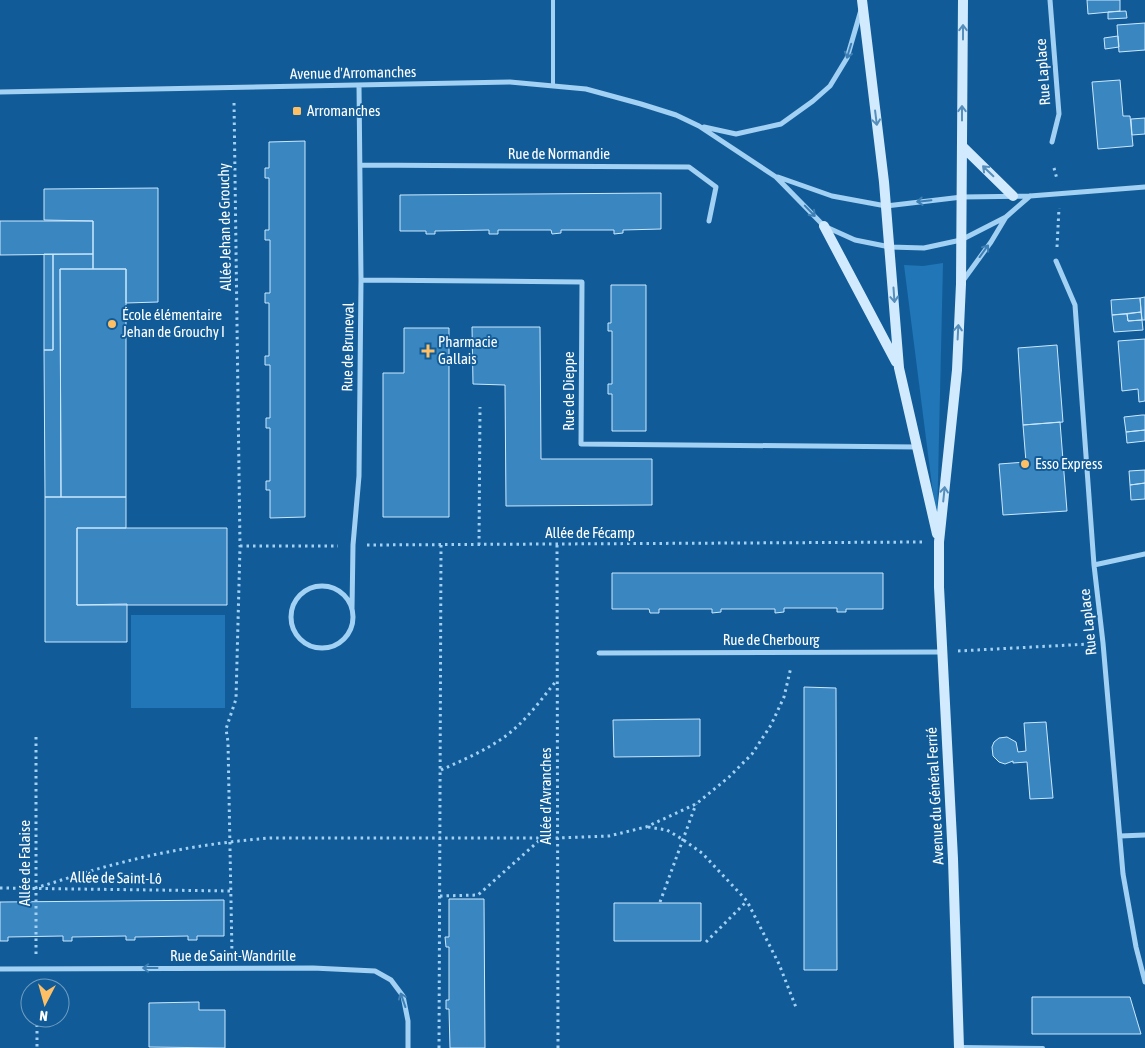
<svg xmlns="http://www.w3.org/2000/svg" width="1145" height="1048" font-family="'Asap Condensed',sans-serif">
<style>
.green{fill:#2076b6}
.building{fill:#3a86c1;stroke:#cbe8fe}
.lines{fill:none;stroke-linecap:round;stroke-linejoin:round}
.path{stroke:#a3d1f4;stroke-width:3;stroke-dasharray:2.5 4;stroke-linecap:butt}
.lane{stroke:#a3d1f4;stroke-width:4}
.street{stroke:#a3d1f4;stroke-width:5}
.secondary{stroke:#d2eafd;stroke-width:10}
.oneway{stroke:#558ebb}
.oneway2{stroke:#3d7fb4}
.poi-dot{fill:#ffc065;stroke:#115c98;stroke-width:2}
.labels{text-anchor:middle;stroke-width:4;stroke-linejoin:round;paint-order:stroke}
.street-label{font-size:15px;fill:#fff;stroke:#115c98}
.poi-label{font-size:15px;fill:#fff;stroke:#115c98;text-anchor:start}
</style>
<rect width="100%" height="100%" fill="#115c98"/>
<path class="green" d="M943 263 937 525 904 265 923 266Z
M131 615H225V708H131Z"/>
<path class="building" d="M1087 0H1120V11L1088 14Z
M1126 11 1127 18 1108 19V12Z
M1145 23V50L1119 52 1117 25Z
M1118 36 1119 47 1105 49 1104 38Z
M1120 80 1123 116H1130L1133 146 1098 149 1092 82Z
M1145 118V134L1132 135 1131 119Z
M305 141V517L270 518V490H266V481H270V428H266V418H270V365H265V356H269V303H265V293H270V240H265V230H269V178H265V168H269V142Z
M158 188V302L126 303V269H93V221L44 220V189Z
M661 193V229L623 230V233L614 234V230H561V233L552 234 551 230H498V234H489V230L435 231V234H426V231H400V195Z
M0 221H93V254L0 255Z
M44 254H53V350H44Z
M53 254H93V269H60L61 497H45L44 350H53Z
M60 269H126V497H61Z
M611 285H646V431H612V394H608V384H612V331H608V323H611Z
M1145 297V320H1142L1140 298Z
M1140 298 1141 312 1112 315 1111 300Z
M1141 312 1142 320 1128 321 1127 314Z
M1127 314 1128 321 1142 320 1143 330 1114 332 1112 315Z
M472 327H540L541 459H652V505L506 506 505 385 473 384Z
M404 328H449V517H383V373H404Z
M1145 339V401L1139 402 1138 389 1122 391 1118 341Z
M1057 345 1063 422 1023 425 1018 348Z
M1142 415H1145V430L1126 432 1124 417Z
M1060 422 1067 511 1003 515 999 464 1026 462 1023 425Z
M1145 430V441L1127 443 1126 432Z
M1145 470V483L1130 485 1129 471Z
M1145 483V499L1131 500 1130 485Z
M45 497H126V528H77V605L127 604V642H45Z
M77 528H227V605H77Z
M612 573H883V609H846V612H837V608H784V612L775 613V609H721V612L712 613V609H659V613H650L649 609H612Z
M804 687 836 688 837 970H804Z
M700 719V756L614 757 613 720Z
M1046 722 1053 798 1030 799 1027 762 1013 763V761L1005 764 999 762 993 756 992 747 994 742 999 738 1007 737 1016 742 1018 752 1026 751 1024 723Z
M449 899H484L485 1048H450L449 1009H446V1000H449V947H446L445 937H449Z
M224 900V936H197V940H188V936L135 937V940H126V936L72 937V941H63V936L8 937V941H0V902Z
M614 903H701V941H614Z
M1032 997H1130L1141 1034H1032Z
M199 1002V1010H225V1048L149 1047V1003Z"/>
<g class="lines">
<path class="path" d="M1054 168 1057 179
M1057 247 1059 208
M367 545 923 542
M479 545 480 407
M557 545 558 1048
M240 546H338
M958 651 1089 644
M441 770C461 761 482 752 500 740 523 725 540 701 557 680
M648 827 667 830 682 839 702 853 747 901 779 964 797 1010
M0 888 231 891
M35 888C63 880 91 870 120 863 169 850 219 842 270 838H558L609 836 646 827 696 804 729 777 752 754 771 725 784 697 791 667
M440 896 478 895 542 838
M660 902 696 804
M706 942 747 901
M36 954V737
M232 955 228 742 226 729 236 699 240 546 234 101
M37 1018V1048
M439 1048 441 545"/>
<path class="lane" d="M553 85V0
M961 1047 1043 1048"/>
<path class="street" d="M1050 0 1059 114 1052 142
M0 92 510 82 586 89 641 104 676 115 699 126 776 177 824 226 855 240 890 247 924 248 961 240 1006 217
M704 127 736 134 781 124 813 101 830 86 847 58 861 10
M360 165 689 167 716 187 709 221
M778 177 832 196 886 206 962 197 1030 196 1145 187
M1056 261 1075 305 1094 565 1103 643 1123 874 1136 947 1145 982
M361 280 582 282 581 444 917 447
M962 282 991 242 1006 217 1030 196
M1094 565 1145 554
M291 617a31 31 0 1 1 62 0a31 31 0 1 1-62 0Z
M352 609 353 545 359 476 361 280 359 85
M599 653 942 652
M1120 836 1145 835
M0 969 313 968 375 971 391 980 403 996 408 1021V1048"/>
<path class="secondary" d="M862 0 884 182 899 368 937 534
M962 146 1013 196
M824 226 896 362
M959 1048 953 859 939 587V542L957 370 961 284 963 0"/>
</g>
<defs><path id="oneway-shaft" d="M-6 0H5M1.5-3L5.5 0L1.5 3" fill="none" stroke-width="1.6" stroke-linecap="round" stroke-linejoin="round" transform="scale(1.25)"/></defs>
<g class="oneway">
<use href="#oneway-shaft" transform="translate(963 32) rotate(-90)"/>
<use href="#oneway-shaft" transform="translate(962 113) rotate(-90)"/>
<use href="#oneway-shaft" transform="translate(876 118) rotate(83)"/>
<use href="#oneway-shaft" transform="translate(988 171) rotate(-136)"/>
<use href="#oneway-shaft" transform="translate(894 295) rotate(86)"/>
<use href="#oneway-shaft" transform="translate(958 332) rotate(-87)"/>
<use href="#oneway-shaft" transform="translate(944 494) rotate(-84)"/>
</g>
<g class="oneway2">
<use href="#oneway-shaft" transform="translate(849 51) rotate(107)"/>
<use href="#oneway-shaft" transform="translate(924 201) rotate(174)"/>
<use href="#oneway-shaft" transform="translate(810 211) rotate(46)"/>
<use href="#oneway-shaft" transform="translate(984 251) rotate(-54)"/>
<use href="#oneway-shaft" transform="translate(150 968) rotate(180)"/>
<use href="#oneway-shaft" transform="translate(403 1000) rotate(-109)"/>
</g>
<g class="poi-dot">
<rect x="292" y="106" width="10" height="10" rx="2.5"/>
<circle cx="112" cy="324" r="5"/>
<path d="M425.5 343.5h5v5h5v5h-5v5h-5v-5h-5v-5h5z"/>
<circle cx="1025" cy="464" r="5"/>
</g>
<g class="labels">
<g class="street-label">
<text transform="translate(1043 72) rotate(-94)" y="5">Rue Laplace</text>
<text transform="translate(353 73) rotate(-1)" y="5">Avenue d'Arromanches</text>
<text x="559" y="159">Rue de Normandie</text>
<text transform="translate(225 227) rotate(-91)" y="5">Allée Jehan de Grouchy</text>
<text transform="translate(348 347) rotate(-89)" y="5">Rue de Bruneval</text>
<text transform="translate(569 391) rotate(-90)" y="5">Rue de Dieppe</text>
<text x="590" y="538">Allée de Fécamp</text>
<text transform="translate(1088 622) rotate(-96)" y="5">Rue Laplace</text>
<text x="771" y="645">Rue de Cherbourg</text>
<text transform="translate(546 796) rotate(-90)" y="5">Allée d'Avranches</text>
<text transform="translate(935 796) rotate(-93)" y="5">Avenue du Général Ferrié</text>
<text transform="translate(25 863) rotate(-90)" y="5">Allée de Falaise</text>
<text transform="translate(116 878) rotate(1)" y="5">Allée de Saint-Lô</text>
<text x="233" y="961">Rue de Saint-Wandrille</text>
</g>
<g class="poi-label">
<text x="307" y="116">Arromanches</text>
<text x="122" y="320">École élémentaire<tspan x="122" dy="17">Jehan de Grouchy I</tspan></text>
<text x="438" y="347">Pharmacie<tspan x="438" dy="17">Gallais</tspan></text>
<text x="1035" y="469">Esso Express</text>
</g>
</g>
<g transform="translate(45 1003) rotate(186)"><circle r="24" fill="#115c98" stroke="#709dc1"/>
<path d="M0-4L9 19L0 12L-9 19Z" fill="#ffc065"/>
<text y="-8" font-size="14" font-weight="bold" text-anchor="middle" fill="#ffffff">N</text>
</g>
</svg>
